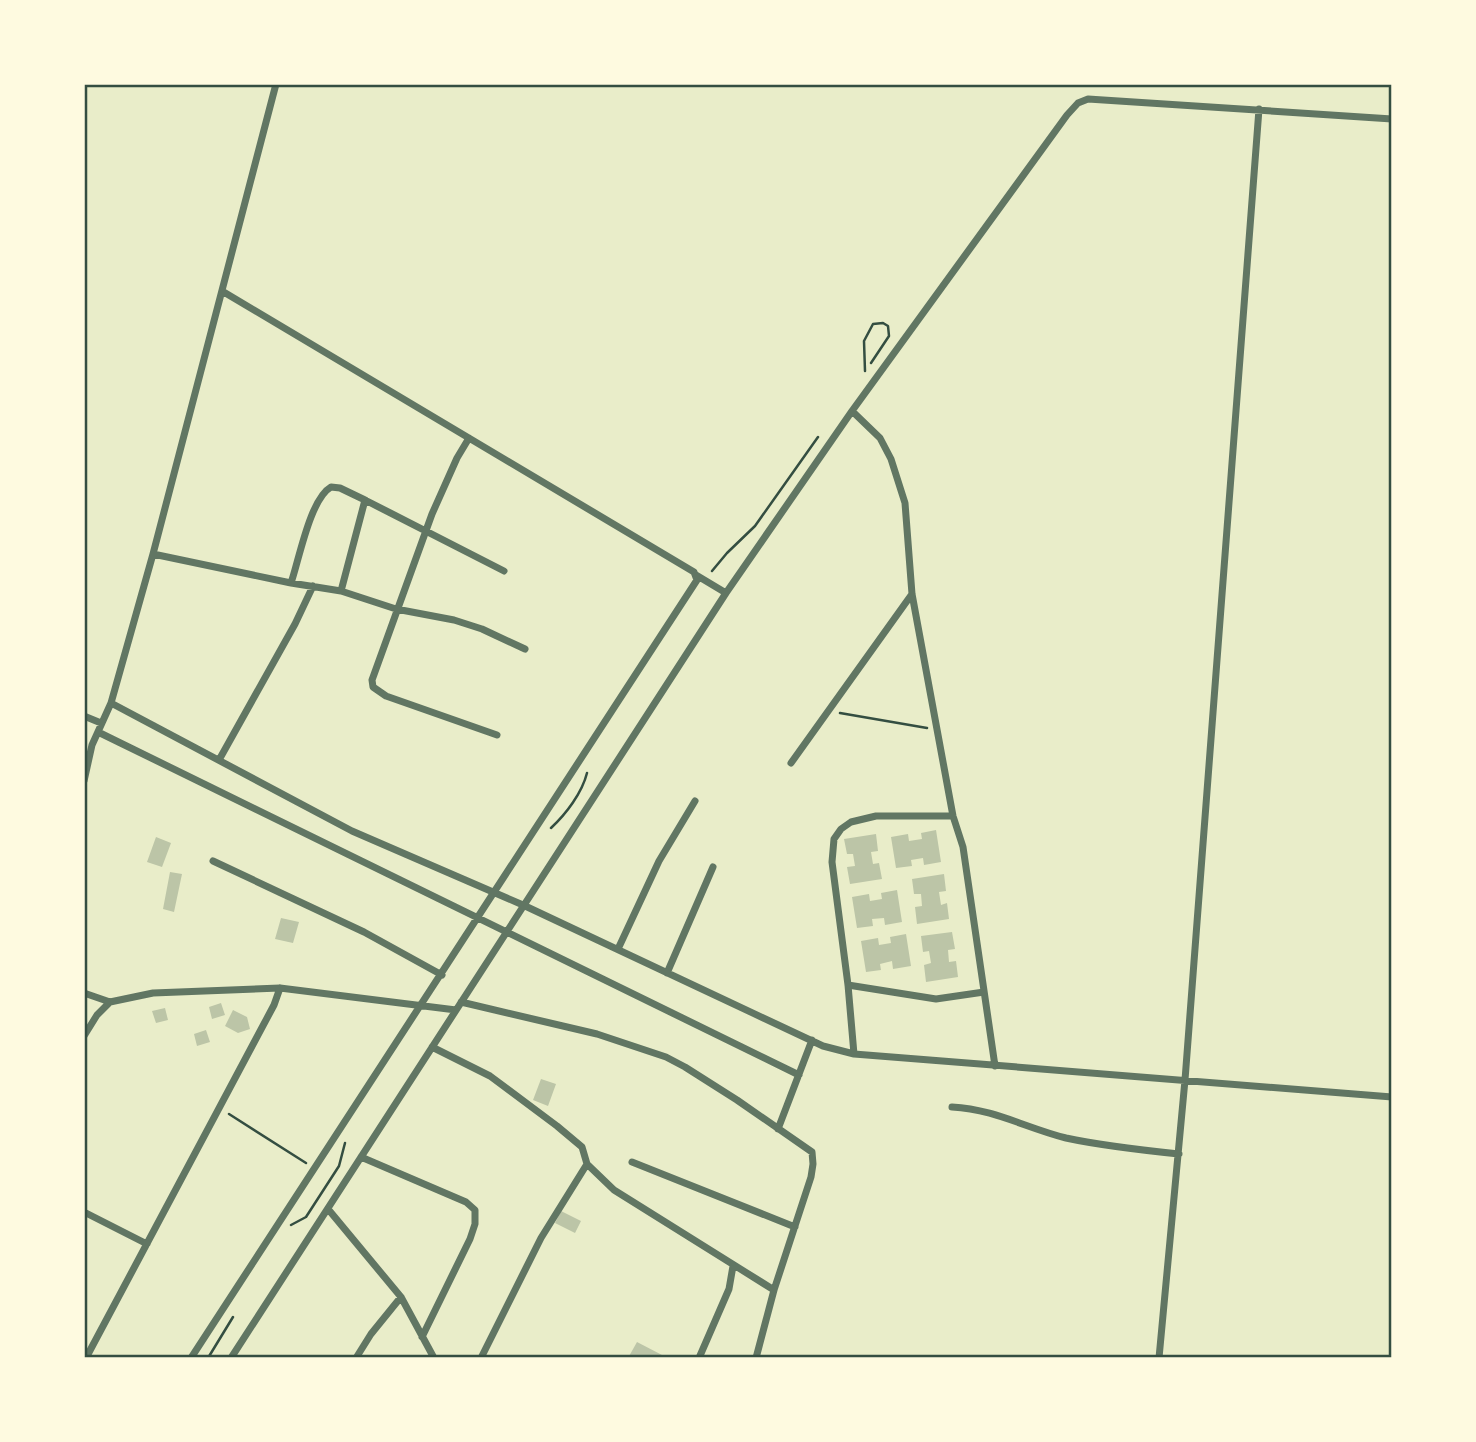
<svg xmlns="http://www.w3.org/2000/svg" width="1476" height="1442" font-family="Mulish,sans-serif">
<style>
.building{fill:#bcc5a7}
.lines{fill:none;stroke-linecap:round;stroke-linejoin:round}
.path{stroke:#344e41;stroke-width:2.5}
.minor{stroke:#617663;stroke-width:7}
.neatline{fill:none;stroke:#344e41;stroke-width:2.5}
</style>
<rect width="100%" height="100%" fill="#e9edc9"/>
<path class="building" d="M936 830 941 862 924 865 923 858 911 860 912 866 896 868 891 837 908 834 909 841 922 839 921 833Z
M876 834 878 851 871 852 873 864 879 863 882 879 850 884 847 867 855 866 853 854H847L844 839Z
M156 837 171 843 162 867 147 862Z
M170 872 182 874 174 912 163 909Z
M944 874 946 891 939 892 941 905 947 903 949 919 917 924 915 907 922 906 921 894H914L912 879Z
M897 890 902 922 885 925 884 918 872 919 873 926 857 928 852 897 869 894 870 901 882 899 881 893Z
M281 918 299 922 293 943 275 939Z
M952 932 955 949 948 950 949 962 956 961 958 977 926 982 924 965 931 963 929 951 923 952 921 936Z
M906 934 911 966 893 969 892 961 880 964 881 970 866 972 861 941 878 938 879 945 891 943 890 937Z
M221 1003 225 1015 212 1019 209 1007Z
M165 1008 168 1020 156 1023 152 1011Z
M233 1010 247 1017 250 1029 238 1033 225 1026Z
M206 1030 210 1042 197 1046 194 1034Z
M541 1079 556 1084 548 1106 533 1100Z
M561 1211 581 1221 575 1233 555 1223Z
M637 1342 662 1355 660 1358H628Z"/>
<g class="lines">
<path class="path" d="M865 371 864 341 873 324 883 323 888 326 889 336 871 363
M712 571 727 553 755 526 818 437
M840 713 927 728
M551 828C566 814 582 793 587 773
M229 1114 306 1163
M291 1225 306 1217 339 1166 345 1143
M208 1358 233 1317"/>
<path class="minor" d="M852 411 880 438 891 459 905 503 912 594 953 816 963 847 995 1066
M469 438 457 458 432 514 372 680 373 687 386 696 497 735
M153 554 291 583 341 591 396 609 454 620 482 629 525 649
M696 575 726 593
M291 583C299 560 310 499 331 487L340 488 365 500 504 571
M341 591 365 500
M111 703 352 831 523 905 823 1046 854 1054 1392 1097
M84 716 101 723
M98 732 799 1075
M219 760 295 624 313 586
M791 763 912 594
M84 781 92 745 111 703 153 554 276 84
M213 861 364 932 442 975
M618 949 659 861 695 801
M667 973 713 867
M848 985 936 999 984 992
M84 993 110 1002 153 993 280 988 456 1010
M461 1002 597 1034 666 1057 685 1067 737 1100 812 1152 813 1164 811 1177 774 1290 756 1358
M84 1036 97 1015 110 1002
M432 1047 490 1076 557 1126 582 1147 587 1164 614 1190 774 1290
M854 1054 848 985 832 862 834 839 841 829 851 822 876 816H953
M952 1107C994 1109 1026 1128 1066 1138 1103 1146 1141 1150 1179 1154
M778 1129 812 1040
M361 1157 466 1202 475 1210V1224L470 1239 422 1337
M632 1162 795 1227
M328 1209 401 1297 434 1358
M84 1212 147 1244
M86 1358 274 1005 280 988
M191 1358 697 580 694 572 222 291
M231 1358 726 593 852 411 1067 115 1078 103 1088 99 1392 119
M356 1358 371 1334 401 1297
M481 1358 541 1238 587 1164
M699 1358 729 1289 733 1266
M1159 1358 1185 1080 1259 109"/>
</g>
<rect width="1476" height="1442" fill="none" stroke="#fefae0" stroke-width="172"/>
<rect x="86" y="86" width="1304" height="1270" class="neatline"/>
</svg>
